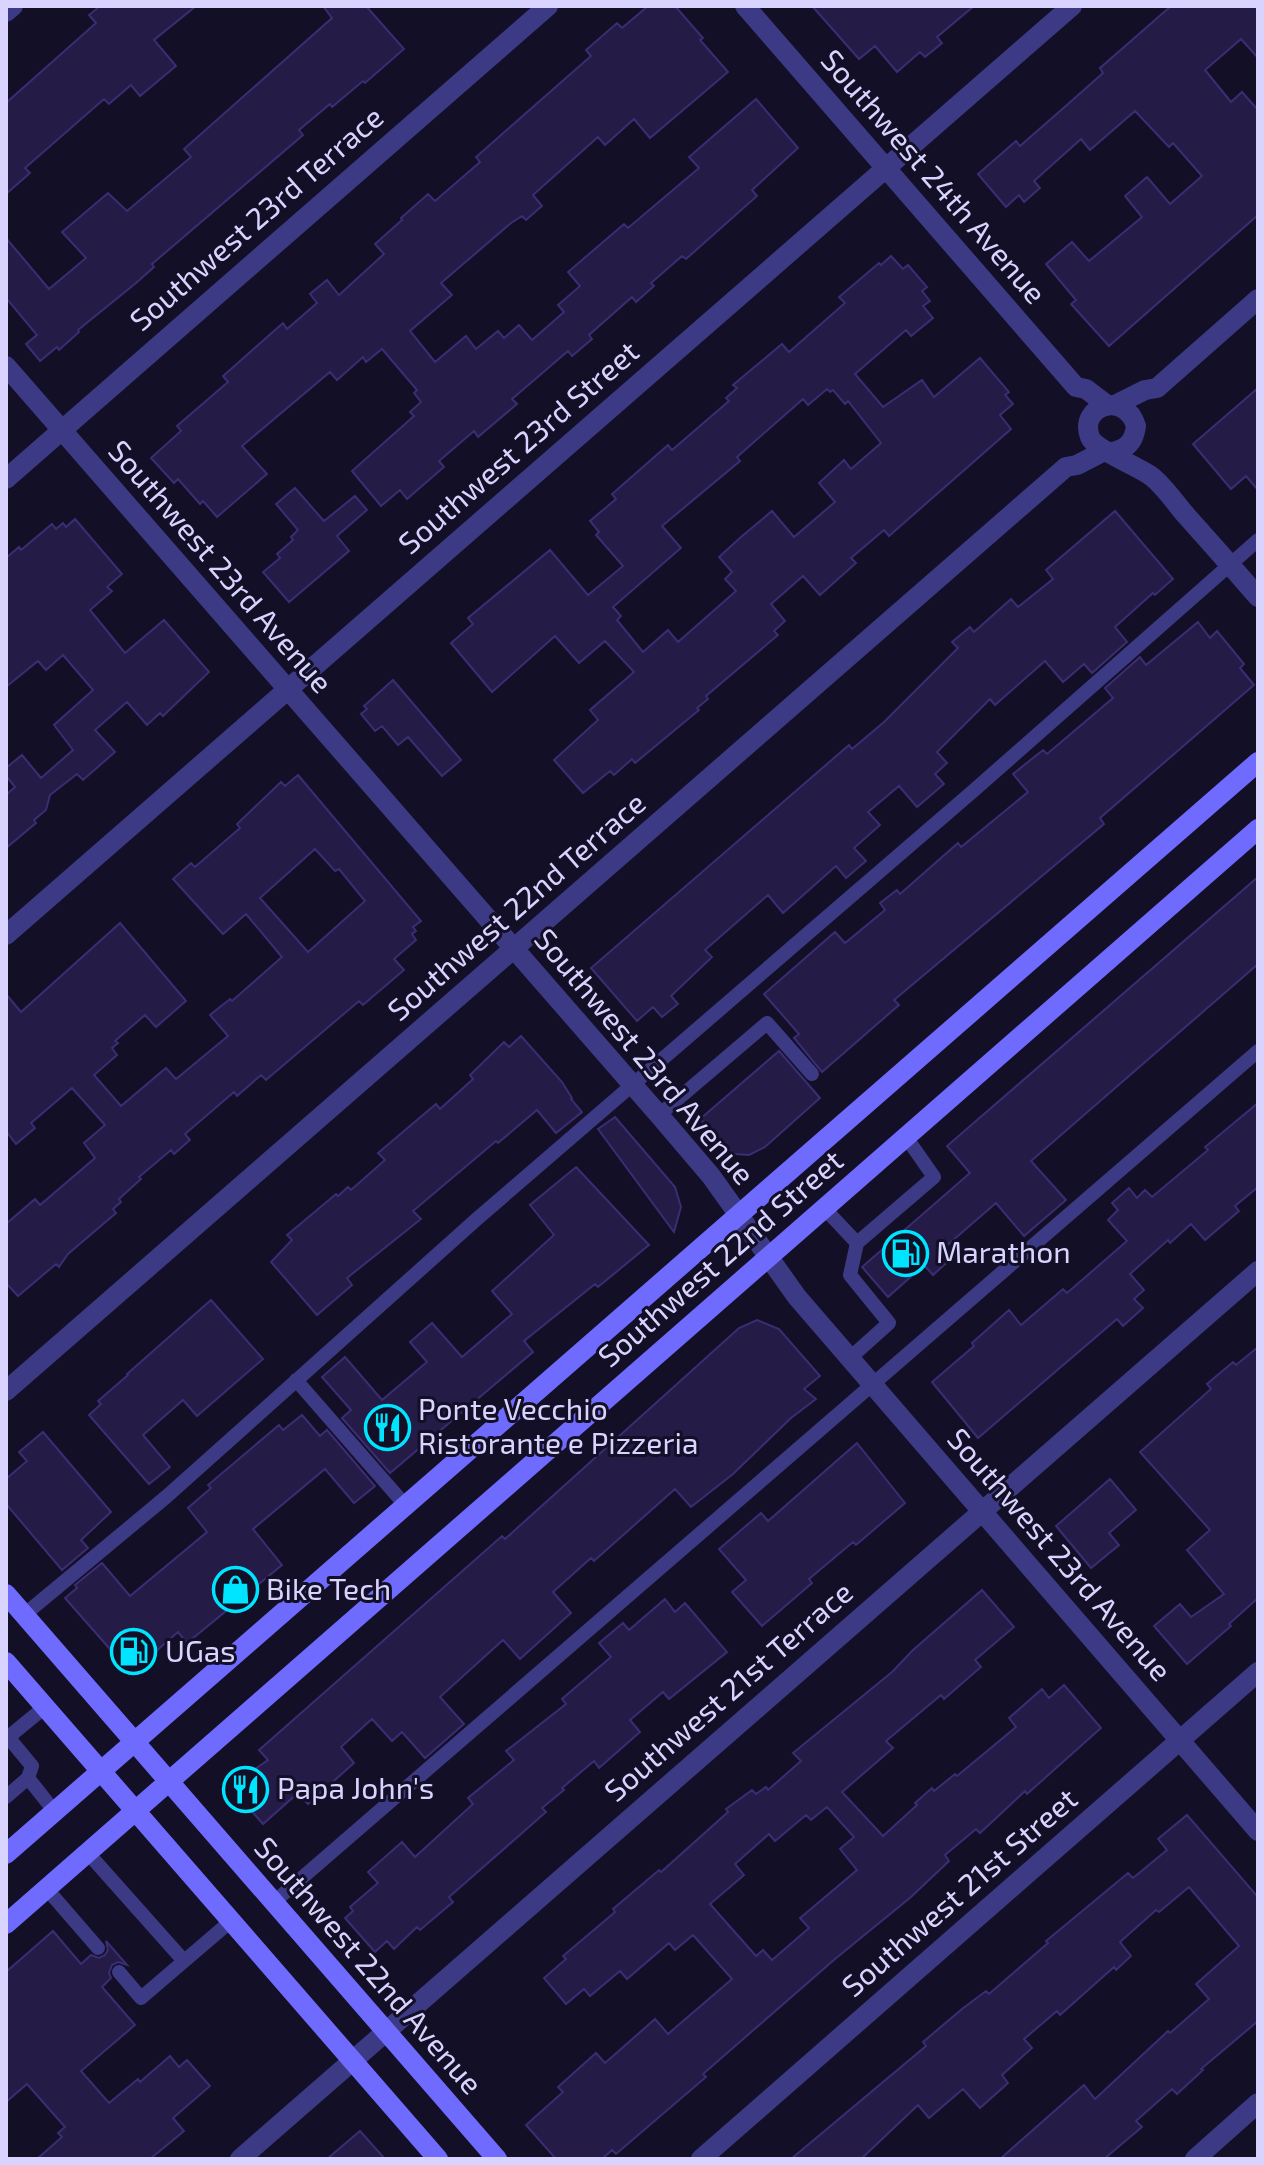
<svg xmlns="http://www.w3.org/2000/svg" width="1264" height="2165" font-family="'Exo 2',sans-serif">
<style>
.building{fill:#241b47;stroke:#3b2d73;stroke-width:2;fill-rule:evenodd}
.lines{fill:none;stroke-linecap:round;stroke-linejoin:round}
.lane{stroke:#3d3a85;stroke-width:14}
.street{stroke:#3d3a85;stroke-width:20}
.secondary{stroke:#6f6bff;stroke-width:20}
.labels{text-anchor:middle;stroke-width:6;stroke-linejoin:round;paint-order:stroke}
.street-label{font-size:30px;fill:#d9d4ff;stroke:#130f26}
.poi-label{font-size:30px;fill:#d9d4ff;stroke:#130f26;text-anchor:start}
</style>
<rect width="100%" height="100%" fill="#130f26"/>
<path class="building" d="M100 6H196L154 40 176 66 140 96 131 85 109 104 104 99 25 168 30 173 6 194V103L96 23 89 15Z
M323 6H366L404 49 365 83 363 81 332 107 330 104 299 130 303 135 152 264 154 267 136 283 78 330 79 332 59 350 57 347 40 361 26 344 37 335 6 298V238L49 289 86 258 62 232 108 193 127 211 191 157 184 149 332 18Z
M648 6H675L703 38 700 40 728 72 650 138 634 119 605 145 598 137 533 195 542 206 526 220 522 216 511 223 441 283 452 295 410 331 435 362 466 336 476 349 498 331 504 338 519 325 532 340 564 312 558 305 580 286 568 272 624 224 628 228 699 168 689 157 756 99 798 148 752 190 757 196 686 259 682 256 651 283 654 286 636 302 632 297 589 335 592 339 572 356 568 351 512 399 517 404 478 437 474 431 439 461 444 467 407 499 400 490 381 506 352 471 414 416 410 412 421 402 414 393 417 390 382 349 366 362 363 357 337 380 330 372 242 446 267 474 217 517 203 501 200 504 178 479 174 483 151 458 181 431 177 426 228 382 223 376 283 323 287 329 317 303 310 294 327 280 339 295 384 254 375 244 402 220 401 218 428 194 435 201 480 162 476 157 591 56 586 50 617 23 622 28Z
M812 6H974L937 37 942 43 925 57 920 52 897 72 875 46 859 59Z
M1171 6H1258V58L1241 39 1205 70 1231 102 1242 92 1258 110V215L1109 346 1071 304 1076 300 1046 264 1072 242 1089 261 1142 217 1125 196 1147 177 1170 204 1202 176 1173 143 1169 147 1135 111 1090 150 1081 139 1034 181 1040 188 1024 202 1019 195 1006 207 978 174 1016 141 1020 146 1068 104 1103 73 1100 68Z
M891 256 903 269 908 265 927 287 922 291 930 301 923 306 933 318 911 336 906 330 855 374 883 407 922 380 934 397 980 358 1009 392 1005 395 1013 404 1000 415 1011 429 889 536 884 530 851 558 856 563 820 595 803 576 771 604 785 621 774 631 778 635 706 696 708 699 697 708 699 710 635 763 632 759 614 775 610 771 583 793 554 760 598 720 590 710 634 672 605 641 579 663 555 636 492 692 451 643 473 624 468 618 550 550 588 595 623 566 596 535 599 532 590 521 616 499 612 494 668 445 672 450 729 401 726 398 737 388 733 385 782 344 789 352 845 303 839 297 879 263 881 265ZM827 389 830 392 833 390 845 404 848 401 881 443 851 469 844 460 819 483 835 502 794 537 772 511 741 537 719 557 732 572 725 579 736 591 678 642 668 630 643 652 617 620 621 616 613 607 681 548 662 526 740 461 737 457 803 399 808 405Z
M1258 388V490L1246 476 1231 489 1193 444Z
M295 488 324 521 355 496 367 510 337 536 349 551 289 602 263 572 280 558 277 554 293 540 291 537 298 530 276 504Z
M1115 511 1173 579 1155 595 1153 593 1115 627 1127 642 1092 673 1084 664 1063 682 1045 661 995 705 990 699 937 752 947 763 935 774 944 784 917 807 899 786 868 812 880 825 854 848 866 861 846 878 836 866 783 913 768 895 705 950 712 957 671 996 678 1004 662 1017 653 1007 637 1021 591 968 849 745 852 749 884 722 958 648 952 642 970 627 974 632 1011 599 1018 607 1053 579 1046 570Z
M75 519 122 574 107 587 112 591 90 610 125 653 164 620 209 672 163 716 160 713 147 725 127 702 95 730 115 752 83 780 77 774 50 795 46 810 34 820 36 823 6 848V795L15 787 6 776V768L22 755 41 778 73 750 54 725 93 690 63 655 46 670 38 661 6 687V558L19 547 21 550 52 524 56 529 63 523 66 527Z
M1198 622 1210 638 1217 631 1244 664 1240 668 1254 685 1100 818 1104 824 894 1000 899 1005 822 1072 794 1038 799 1034 764 994 835 932 845 943 885 910 880 903 897 890 900 894 958 843 961 847 1028 792 1013 774 1043 750 1047 754 1113 698 1105 688 1140 657 1146 665Z
M393 680 461 760 442 776 408 737 398 745 382 726 375 731 361 714 367 709 364 706Z
M298 775 421 921 413 927 416 931 412 934 416 940 394 959 404 970 363 1005 359 1001 266 1080 261 1075 237 1096 234 1092 185 1134 190 1140 174 1154 171 1150 139 1177 141 1179 119 1199 121 1202 113 1209 116 1213 68 1254 59 1267 56 1264 18 1296 6 1283V1224L35 1199 40 1205 95 1158 84 1143 105 1125 72 1088 31 1123 35 1128 16 1144 6 1131V994L21 1012 120 923 186 1001 156 1027 145 1015 115 1041 118 1043 112 1048 117 1055 94 1075 121 1106 166 1068 176 1079 228 1036 210 1015 230 999 232 1001 282 957 246 914 223 934 173 879 191 863 195 867 240 828 237 824 281 782 285 786ZM315 849 335 871 339 869 365 901 308 952 260 898Z
M1258 877V964L1031 1161 1066 1200 1024 1236 996 1203 944 1248 953 1257 933 1275 924 1265 888 1297 862 1267 970 1173 947 1146Z
M521 1036 562 1082 572 1098 571 1099 582 1112 556 1133 537 1110 498 1143 496 1141 413 1211 421 1219 347 1278 352 1285 317 1315 271 1262 292 1240 287 1235 336 1194 338 1196 348 1187 351 1190 385 1160 378 1153 436 1104 440 1109 473 1079 470 1075 504 1042 509 1047Z
M779 1051 820 1098 765 1147 749 1155 735 1154 722 1145 700 1119Z
M1258 1103V1187L1235 1206 1239 1211 1205 1240 1191 1224 1170 1243 1168 1240 1130 1274 1144 1290 1134 1299 1143 1308 1123 1326 1117 1319 978 1438 932 1382 974 1346 972 1343 1009 1310 1021 1325 1063 1289 1067 1293 1127 1241 1108 1220 1118 1210 1112 1203 1129 1188 1137 1198 1145 1190 1152 1197 1208 1150 1205 1147Z
M615 1117 675 1187 681 1207 674 1232 598 1129Z
M576 1167 649 1245 598 1287 595 1284 524 1341 533 1352 390 1473 342 1418 351 1410 322 1377 345 1357 382 1400 427 1362 410 1342 432 1323 462 1357 512 1314 492 1291 554 1235 530 1205Z
M211 1300 263 1359 197 1416 183 1400 143 1435 170 1467 149 1484 89 1415 101 1404 98 1401 128 1375 127 1374Z
M757 1320 779 1329 820 1376 804 1389 816 1399 791 1418 733 1474 691 1507 675 1489 594 1561 591 1558 553 1592 571 1613 520 1659 503 1640 440 1697 464 1724 425 1758 402 1732 392 1741 372 1719 341 1747 354 1763 308 1804 298 1793 263 1824 240 1798 239 1780 268 1760 259 1750 502 1536 505 1539 739 1328Z
M1258 1347V1598L1229 1624 1231 1626 1187 1664 1154 1626 1180 1604 1191 1617 1224 1594 1187 1550 1210 1530 1140 1452 1211 1389 1207 1384 1233 1362 1236 1365Z
M302 1415 320 1436 327 1430 375 1486 354 1503 325 1469 253 1529 282 1565 187 1643 178 1632 131 1673 65 1598 77 1588 75 1585 102 1563 130 1596 207 1532 188 1508 211 1488 208 1485 279 1425 283 1430Z
M43 1432 111 1512 81 1540 88 1548 62 1570 6 1504V1479L27 1461 19 1452Z
M857 1443 905 1503 856 1545 853 1542 809 1579 812 1583 762 1626 732 1592 746 1580 719 1549 761 1513 768 1521Z
M1110 1479 1136 1510 1109 1533 1119 1545 1091 1568 1056 1526Z
M982 1590 1014 1627 975 1660 981 1667 944 1699 941 1695 886 1741 893 1748 842 1792 883 1836 917 1805 915 1803 932 1788 934 1791 955 1774 957 1776 1016 1727 1009 1718 1042 1689 1049 1698 1064 1685 1101 1728 1027 1794 1025 1791 980 1833 976 1829 945 1855 949 1861 911 1897 835 1959 703 2074 706 2077 616 2154 612 2150 602 2159H556L526 2125 563 2092 558 2087 596 2053 605 2063 655 2019 668 2034 732 1979 693 1935 675 1950 669 1943 627 1979 620 1971 590 1996 584 1989 566 2004 544 1978 566 1959 563 1956 615 1912 613 1909 659 1870 661 1872 728 1812 726 1809 752 1790 756 1794 766 1787 768 1790 801 1761 793 1753 892 1672 913 1650ZM827 1807 854 1837 840 1849 857 1870 800 1918 809 1928 772 1960 763 1950 756 1956 710 1904 744 1875 735 1864 769 1834 775 1841 806 1815 811 1820Z
M665 1599 675 1612 685 1603 727 1652 669 1699 663 1692 630 1720 640 1732 599 1768 594 1761 562 1788 564 1790 542 1808 546 1812 449 1897 453 1902 420 1930 417 1927 394 1949 387 1941 375 1952 345 1918 353 1911 350 1907 378 1883 368 1872 402 1842 415 1857 473 1804 468 1798 514 1760 506 1751 566 1704 562 1699 611 1657 599 1643 623 1623 629 1630Z
M1187 1815 1258 1897V2021L1201 2069 1203 2070 1177 2094 1172 2089 1136 2121 1142 2127 1104 2159H1000L1084 2085 1095 2099 1168 2031 1170 2033 1209 1999 1196 1984 1239 1946 1189 1887 1159 1912 1156 1910 1120 1942 1131 1956 1116 1970 1114 1967 1060 2015 1057 2011 1024 2039 1032 2048 1002 2075 1008 2083 980 2108 963 2089 929 2118 918 2105 861 2159H791L926 2046 923 2042 962 2009 986 1991 989 1994 1048 1943 1046 1941 1128 1873 1133 1878 1167 1850 1158 1839Z
M53 1931 81 1964 91 1955 99 1958 105 1955 108 1950 106 1941 127 1965 118 1962 112 1965 109 1973 111 1978 102 1987 135 2025 81 2071 109 2103 138 2079 140 2082 170 2056 179 2067 187 2060 210 2086 173 2118 184 2131 150 2159H37L62 2137 58 2133 65 2127 27 2084 6 2102V1972Z
M360 2131 385 2159H327Z"/>
<g class="lines">
<path class="lane" d="M659 1115 767 1023 812 1074
M824 1208 857 1243 934 1177 906 1137
M850 1358 889 1323 850 1275 857 1243
M296 1380 406 1506
M24 1615 166 1497 478 1218 972 792 1258 540
M8 1737 32 1766 28 1778
M6 1739 45 1707
M6 1797 28 1778 55 1812
M87 1852 184 1961
M46 1888 98 1948
M274 1902 1258 1051
M119 1972 141 1998 231 1921"/>
<path class="street" d="M745 6 1076 387 1086 389 1107 405
M6 12 13 6
M6 366 659 1115 711 1176 797 1297 1258 1831
M1115 405 1145 390 1157 388 1258 299
M1112 452C1127 449 1134 442 1136 426 1125 390 1078 406 1090 437 1094 449 1137 466 1151 476 1163 485 1174 501 1184 513 1209 541 1234 569 1258 597
M6 479 548 6
M6 935 1072 6
M6 1391 1066 467 1077 465 1104 451
M240 2159 1258 1271
M701 2159 1258 1672
M1195 2159 1258 2103"/>
<path class="secondary" d="M6 1594 497 2159
M6 1662 438 2159
M6 1854 1258 762
M6 1924 1258 829"/>
</g>
<defs>
<symbol id="fuel-ring" viewBox="-11 -11 22 22"><circle r="9.5" fill="#130f26" stroke="#00e5ff" stroke-width="1.5"/><path d="M-5.5-6h7V0h2V4h1.3V-2.5L3-4.5l.8-.8L6-3V5H2.5V1h-1V6h-7ZM-4.2-4.7v3.2H.2V-4.7Z" fill="#00e5ff"/></symbol>
<symbol id="restaurant-ring" viewBox="-11 -11 22 22"><circle r="9.5" fill="#130f26" stroke="#00e5ff" stroke-width="1.5"/><path d="M-5-6h1v4h1v-4h1v4h1v-4h1v5L-1.5 .5V6h-2V.5L-5-1ZM5-6V6H3V1.5H1.5Q1.5-4 5-6Z" fill="#00e5ff"/></symbol>
<symbol id="shop-ring" viewBox="-11 -11 22 22"><circle r="9.5" fill="#130f26" stroke="#00e5ff" stroke-width="1.5"/><path d="M-5-2.5h2.3a2.7 3.5 0 0 1 5.4 0H5L5.5 6h-11ZM-1.5-2.5h3a1.5 2.3 0 0 0-3 0Z" fill="#00e5ff"/></symbol>
</defs>
<g fill-rule="evenodd">
<use href="#fuel-ring" x="880" y="1228" width="51" height="51"/>
<use href="#restaurant-ring" x="362" y="1402" width="51" height="51"/>
<use href="#shop-ring" x="210" y="1564" width="51" height="51"/>
<use href="#fuel-ring" x="108" y="1626" width="51" height="51"/>
<use href="#restaurant-ring" x="220" y="1764" width="51" height="51"/>
</g>
<g class="labels">
<g class="street-label">
<text transform="translate(933 177) rotate(49)" y="10">Southwest 24th Avenue</text>
<text transform="translate(257 219) rotate(-41)" y="10">Southwest 23rd Terrace</text>
<text transform="translate(519 448) rotate(-41)" y="10">Southwest 23rd Street</text>
<text transform="translate(220 567) rotate(49)" y="10">Southwest 23rd Avenue</text>
<text transform="translate(517 907) rotate(-41)" y="10">Southwest 22nd Terrace</text>
<text transform="translate(644 1057) rotate(50)" y="10">Southwest 23rd Avenue</text>
<text transform="translate(721 1259) rotate(-41)" y="10">Southwest 22nd Street</text>
<text transform="translate(1059 1555) rotate(49)" y="10">Southwest 23rd Avenue</text>
<text transform="translate(729 1692) rotate(-41)" y="10">Southwest 21st Terrace</text>
<text transform="translate(960 1893) rotate(-41)" y="10">Southwest 21st Street</text>
<text transform="translate(368 1966) rotate(49)" y="10">Southwest 22nd Avenue</text>
</g>
<g class="poi-label">
<text x="936" y="1263">Marathon</text>
<text x="418" y="1420">Ponte Vecchio<tspan x="418" dy="34">Ristorante e Pizzeria</tspan></text>
<text x="266" y="1600">Bike Tech</text>
<text x="165" y="1662">UGas</text>
<text x="277" y="1799">Papa John's</text>
</g>
</g>
<rect width="1264" height="2165" fill="none" stroke="#d9d4ff" stroke-width="16"/>
</svg>
